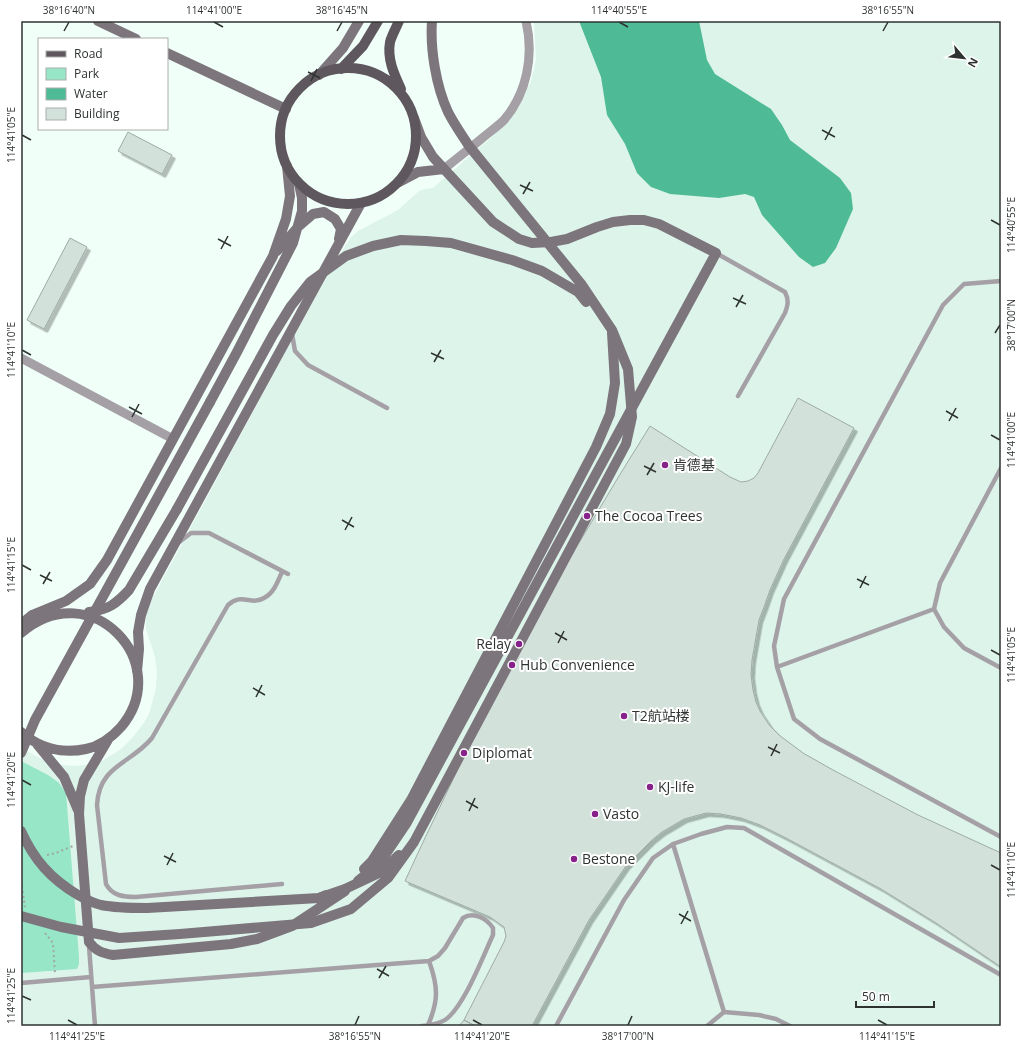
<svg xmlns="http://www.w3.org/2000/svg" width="1022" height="1047" font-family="'Open Sans','Noto Sans SC',sans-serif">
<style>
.built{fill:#ddf4ea}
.green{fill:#96e6c7}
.water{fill:#4fbb96}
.building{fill:#d3e1db;stroke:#9eaba5;filter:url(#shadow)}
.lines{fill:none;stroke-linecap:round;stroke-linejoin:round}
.path{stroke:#9fa9a5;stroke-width:2;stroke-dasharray:2 3;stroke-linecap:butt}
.lane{stroke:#a5a0a5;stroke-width:4.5}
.street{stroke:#a5a0a5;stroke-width:9}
.secondary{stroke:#7c757b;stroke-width:10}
.primary{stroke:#5f575e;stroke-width:10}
.secondary-bridge{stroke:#7c757b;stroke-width:10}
.ticks{fill:none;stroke:#2e3331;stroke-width:1.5}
.poi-dot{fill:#87228a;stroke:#fff;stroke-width:1.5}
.labels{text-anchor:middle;stroke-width:4;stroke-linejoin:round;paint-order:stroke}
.poi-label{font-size:14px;fill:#2e3331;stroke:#fff;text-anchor:start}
.neatline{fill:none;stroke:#2e3331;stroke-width:1.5}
.ticks-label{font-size:10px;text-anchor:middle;fill:#2e3331}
</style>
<defs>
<filter id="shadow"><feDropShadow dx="3.5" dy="3.5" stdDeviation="0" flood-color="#0004"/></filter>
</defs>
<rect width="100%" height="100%" fill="#f1fff9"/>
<path class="built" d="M534 21H1001V1026H21V748L51 764 75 766 99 763 121 749 133 737 143 724 149 714 156 688 157 672 155 657 146 629V616L152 599 327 275 351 237 358 231 398 210 419 191 425 189 433 188 494 135 509 120 520 105 531 81 536 60Z"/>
<path class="green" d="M21 761 48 775 59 783 66 793 79 957V964L77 969 21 973Z"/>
<path class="water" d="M579 21H699L707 60 715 74 771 109 782 125 790 140 840 178 851 193 853 209 836 248 825 263 813 267 799 257 762 215 754 197 745 194 719 198 670 194 651 187 637 173 625 144 607 115 601 77Z"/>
<path class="building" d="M128 132 172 155 162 174 118 151Z
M70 238 87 247 44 329 27 320Z
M798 398 854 428 784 559 770 590 764 607 759 620 752 660 751 675 753 690 756 702 760 711 770 726 779 735 803 753 833 770 918 815 1001 853V967L936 923 881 889 786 838 760 825 741 818 721 814 706 813 684 819 662 832 652 840 626 866 589 920 532 1026H475L464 1020 504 942 506 936 504 927 490 917 405 881 424 840 481 721 552 588 619 476 650 426 730 477 741 482 748 481 754 478 758 473Z
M464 1020 475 1026H459Z"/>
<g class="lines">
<path class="path" d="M47 855 56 853 73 846
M21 881 25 907
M45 933 53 943 55 974"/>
<path class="lane" d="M716 253 785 292C789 300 788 305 785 313L738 396
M1001 281 964 284 943 305 784 599 774 646 777 667 794 719 820 739 1001 837
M292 334 295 351 308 365 387 408
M1001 468 940 583 934 609 944 627 964 648 1001 668
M178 543 191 533H209L288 574
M777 667 934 609
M673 844 724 1012
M282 884 136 897C124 897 112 896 106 884L97 805C99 765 131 764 152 738L228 605C242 592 251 606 264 598 274 593 278 581 282 572
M89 946 95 1026
M21 983 91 977
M92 987 429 961 438 956 445 948 463 918C474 911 487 919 493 928V935C483 956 464 1007 445 1020 439 1024 429 1025 422 1026
M428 1025C439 1000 438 986 429 961
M556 1026 624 900 653 858 673 844 701 834 727 827 744 828 1001 975
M707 1026 724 1012 759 1015 776 1019 790 1026"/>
<path class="street" d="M444 169C456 159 468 150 480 140 488 133 497 127 504 120 527 93 534 56 526 21
M21 358 173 439"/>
<path class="secondary" d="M98 21 136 39
M167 53 286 109
M319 75 343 48 359 21
M399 182 418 172 444 169
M277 251 299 226 313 214 324 212 335 219 341 229 339 239
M210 402 237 352 293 243 302 211V198L299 184
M89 612C108 610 116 604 129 590L177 509
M21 624 32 615 66 601 90 584 107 560 273 256 286 219 290 196 287 166
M21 633C91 573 175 663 121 727 112 737 100 746 86 749 62 754 39 748 21 732
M137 671 139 649 138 632 141 615 150 589 361 203
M109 738 84 780 80 796 79 814 89 942C96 951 102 953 113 955L231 944 257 939 292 926 345 891
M37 744 64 777 78 810
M364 869 372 861 411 800 596 447 610 414 615 383 612 333
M358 881 379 864 406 824 716 253 659 224 644 220H630L613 222 597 227 567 239 551 242 532 243 519 239 493 222 433 157 421 137 414 118
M147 908 319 898 326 895"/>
<path class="primary" d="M399 21C396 28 392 35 390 42 387 59 394 74 401 89
M280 136a68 68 0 1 1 136 0a68 68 0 1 1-136 0Z
M341 69 363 46 378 21"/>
<path class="secondary-bridge" d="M177 509 273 335 291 306 310 282 346 256 373 246 401 240 426 241 451 243 512 260 542 271 578 292 586 302
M21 753 35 720 210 402
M21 831C34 860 51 879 78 895 85 899 93 903 101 905 116 908 132 908 147 908
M319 898 345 889 381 872 399 855
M21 916 61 927 119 938 180 934 311 923 351 909 388 878 414 842 626 444 632 417 628 369 612 330 582 285 469 146C462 135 454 124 448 112 436 86 430 49 432 21"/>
</g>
<path class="ticks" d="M214 22 223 27M619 22 628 27M64 31 69 22M337 31 342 22M883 31 888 22M308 72 320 78M311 81 317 69M822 130 835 137M22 135 31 140M825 140 832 127M520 185 533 191M523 194 530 182M991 220 1000 225M218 239 231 246M221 249 228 236M733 298 746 304M736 307 743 295M995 333 1000 325M22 350 31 355M431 353 444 359M434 362 441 350M129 407 142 414M946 411 958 418M132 417 139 404M949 421 956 408M991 435 1000 440M644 466 656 472M647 475 654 463M342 520 354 527M345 530 352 517M22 565 31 570M40 575 52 581M857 579 869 585M43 584 50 572M860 588 866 576M555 633 567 640M558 643 564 631M991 650 1000 655M253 688 265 695M256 697 262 685M768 747 780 753M771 756 777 744M22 780 31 785M466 801 478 808M469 811 475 798M164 856 176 862M167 865 173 853M991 865 1000 870M679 914 691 921M681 924 688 911M377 969 389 976M379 978 386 966M22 996 31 1000M68 1020 77 1025M473 1020 482 1025M878 1020 887 1025M355 1025 359 1016M628 1025 632 1016"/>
<g class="poi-dot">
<circle cx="665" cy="465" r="4"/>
<circle cx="587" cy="516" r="4"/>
<circle cx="519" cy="644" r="4"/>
<circle cx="512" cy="665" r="4"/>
<circle cx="624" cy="716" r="4"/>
<circle cx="464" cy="753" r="4"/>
<circle cx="650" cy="787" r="4"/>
<circle cx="595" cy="814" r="4"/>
<circle cx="574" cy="859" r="4"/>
</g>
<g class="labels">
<g class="poi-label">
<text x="673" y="470">肯德基</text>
<text x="595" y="521">The Cocoa Trees</text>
<text x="511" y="649" text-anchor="end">Relay</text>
<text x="520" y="670">Hub Convenience</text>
<text x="632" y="721">T2航站楼</text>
<text x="472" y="758">Diplomat</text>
<text x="658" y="792">KJ-life</text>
<text x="603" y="819">Vasto</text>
<text x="582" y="864">Bestone</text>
</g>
</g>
<rect width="1022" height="1047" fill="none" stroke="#ffffff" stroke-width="44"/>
<rect x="38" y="38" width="130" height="92" fill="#ffffff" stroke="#abadad"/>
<rect x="46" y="51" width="20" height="6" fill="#5f575e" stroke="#abadad"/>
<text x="74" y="58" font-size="12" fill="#2e3331">Road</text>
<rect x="46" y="68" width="20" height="12" fill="#96e6c7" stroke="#abadad"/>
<text x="74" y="78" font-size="12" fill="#2e3331">Park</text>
<rect x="46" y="88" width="20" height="12" fill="#4fbb96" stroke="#abadad"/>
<text x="74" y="98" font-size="12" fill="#2e3331">Water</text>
<rect x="46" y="108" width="20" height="12" fill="#d3e1db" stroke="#abadad"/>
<text x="74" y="118" font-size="12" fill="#2e3331">Building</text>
<g transform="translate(964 58) rotate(118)" stroke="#ffffff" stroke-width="3" paint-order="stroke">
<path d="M0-3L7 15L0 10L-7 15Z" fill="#2e3331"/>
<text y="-6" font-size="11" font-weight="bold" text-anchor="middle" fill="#2e3331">N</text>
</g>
<path d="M856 1001v6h78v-6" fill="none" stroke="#2e3331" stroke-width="2"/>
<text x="862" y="1001" font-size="12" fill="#2e3331" stroke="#ffffff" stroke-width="3" paint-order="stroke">50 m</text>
<rect x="22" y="22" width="978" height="1003" class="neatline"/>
<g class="ticks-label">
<text x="69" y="14">38°16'40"N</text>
<text x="214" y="14">114°41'00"E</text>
<text x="342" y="14">38°16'45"N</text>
<text x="619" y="14">114°40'55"E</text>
<text x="888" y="14">38°16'55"N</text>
<text transform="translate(11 135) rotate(-90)" y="4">114°41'05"E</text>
<text transform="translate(1011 225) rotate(-90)" y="4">114°40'55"E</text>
<text transform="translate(1011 325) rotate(-90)" y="4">38°17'00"N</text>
<text transform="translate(11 350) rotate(-90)" y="4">114°41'10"E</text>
<text transform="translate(1011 440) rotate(-90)" y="4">114°41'00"E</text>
<text transform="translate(11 565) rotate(-90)" y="4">114°41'15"E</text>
<text transform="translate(1011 655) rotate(-90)" y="4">114°41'05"E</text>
<text transform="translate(11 780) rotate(-90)" y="4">114°41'20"E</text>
<text transform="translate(1011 870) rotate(-90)" y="4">114°41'10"E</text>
<text transform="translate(11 996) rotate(-90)" y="4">114°41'25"E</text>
<text x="77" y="1040">114°41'25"E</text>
<text x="355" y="1040">38°16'55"N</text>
<text x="482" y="1040">114°41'20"E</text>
<text x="628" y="1040">38°17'00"N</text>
<text x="887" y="1040">114°41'15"E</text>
</g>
</svg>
